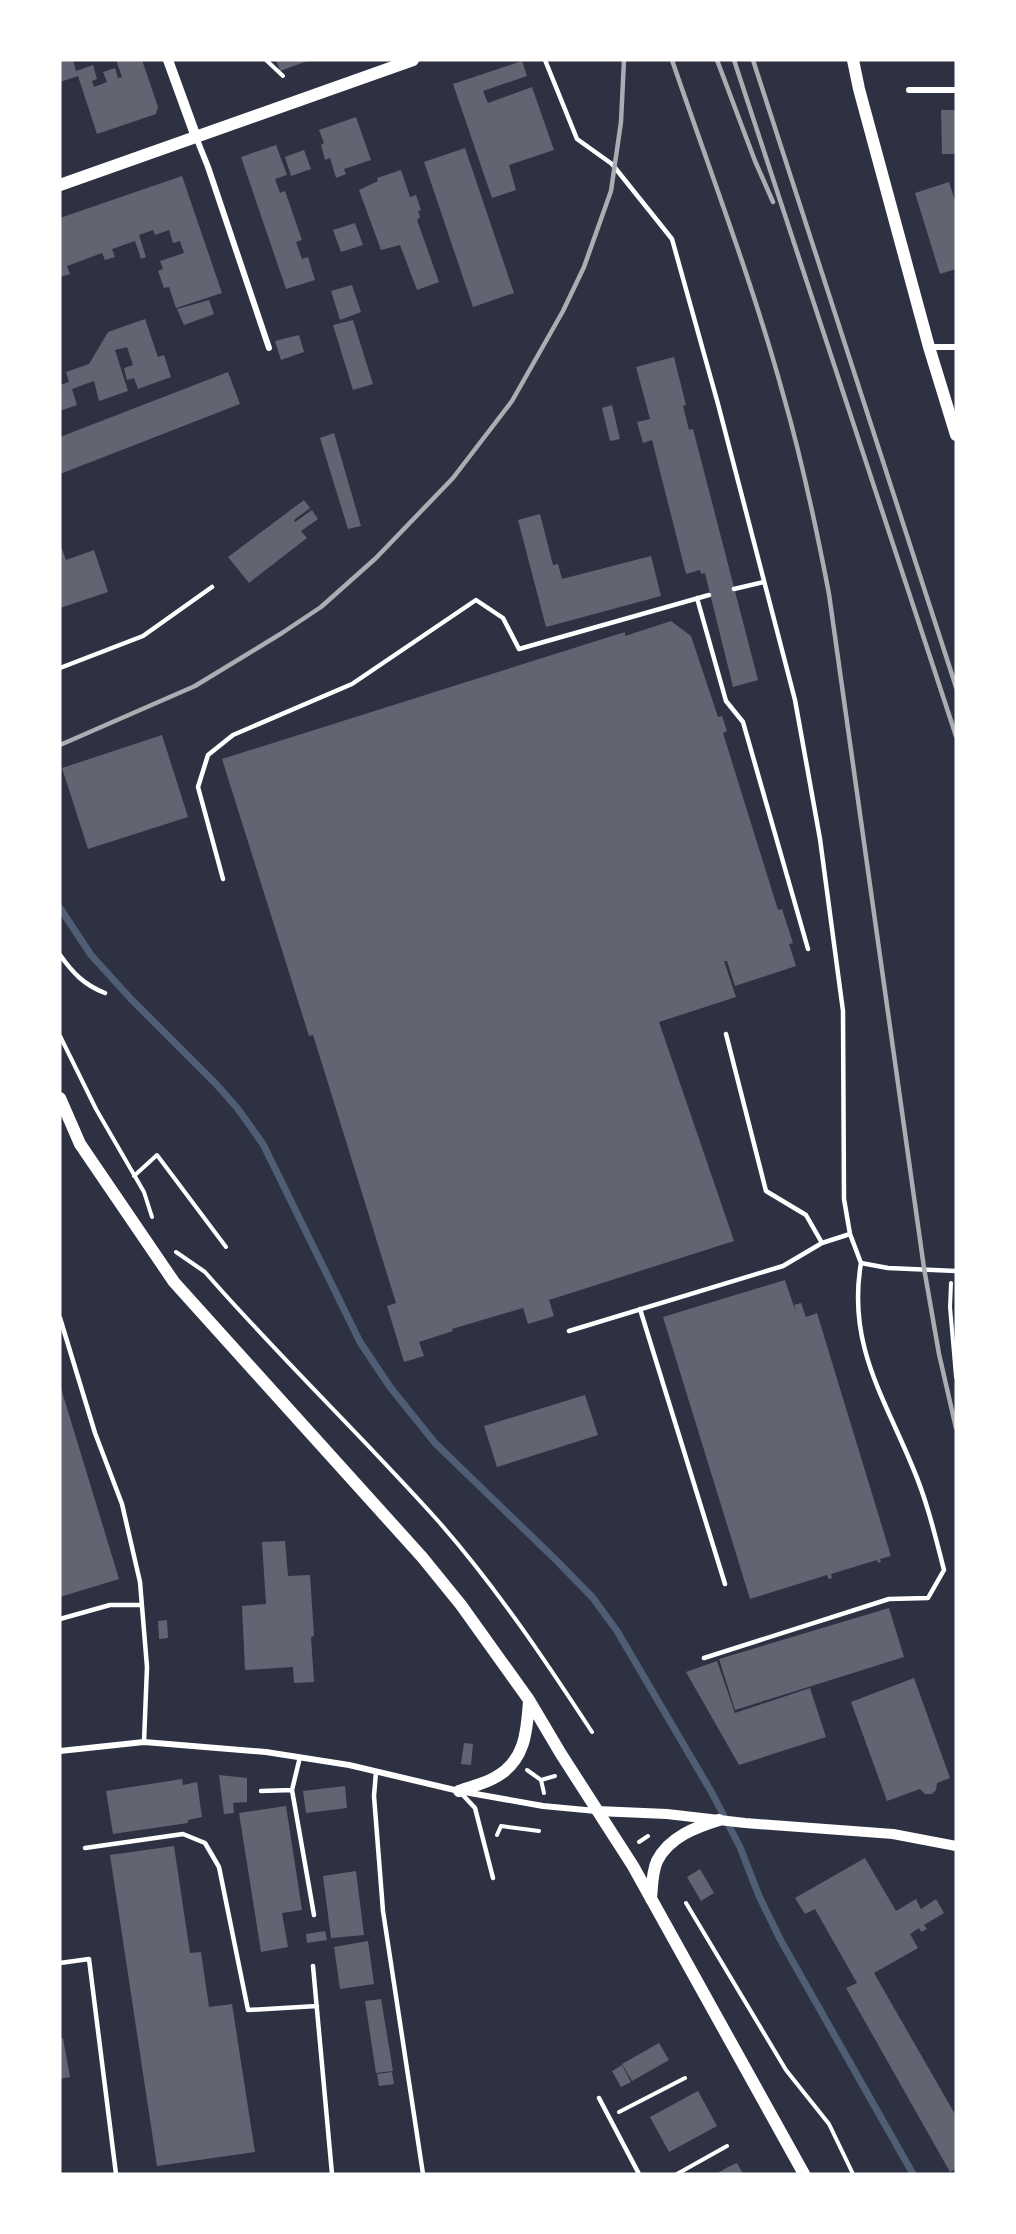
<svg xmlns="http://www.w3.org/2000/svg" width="1016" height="2234" font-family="Raleway,sans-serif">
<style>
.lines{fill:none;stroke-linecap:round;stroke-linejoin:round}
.stream{stroke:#4f5d75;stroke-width:7}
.building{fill:#626471}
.path{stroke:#fff;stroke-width:4}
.service{stroke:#fff;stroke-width:4.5}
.minor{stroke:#fff;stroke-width:6}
.tertiary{stroke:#fff;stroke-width:10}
.secondary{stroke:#fff;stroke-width:12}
.rail{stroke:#abadb3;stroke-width:4.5}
</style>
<rect width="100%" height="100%" fill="#2d3142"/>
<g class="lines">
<path class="stream" d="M60 908 91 955 131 999 216 1084 238 1109 263 1144 360 1342 390 1387 435 1443 557 1561 593 1598 617 1631 712 1793 740 1847 759 1896 780 1939 913 2174"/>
</g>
<path class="building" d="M60 60H73L76 71 93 65 97 79 92 81 94 87 107 82 103 72 115 68 118 78 122 77 116 60H142L158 107 156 114 97 134 78 76 60 82Z
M276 60H310L280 71Z
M522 61 527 76 483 91 488 103 532 87 554 150 509 165 516 190 492 198 453 84Z
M941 110H956V154H942Z
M356 117 371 160 344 169 346 174 336 178 330 158 325 160 321 145 324 143 319 130Z
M276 145 287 175 275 179 280 193 285 191 302 240 296 242 302 259 308 257 315 280 286 289 241 157Z
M465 148 514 293 473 307 424 162Z
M304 150 311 169 291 176 285 157Z
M401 170 410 197 416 195 421 210 418 211 420 217 417 220 439 282 417 290 400 245 381 250 359 190 378 181 377 178Z
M182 176 222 293 176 308 169 287 164 288 158 271 163 269 160 261 184 253 180 241 173 243 169 230 155 235 153 230 139 235 146 257 141 259 135 241 112 249 115 257 105 260 102 253 67 266 70 274 60 277V218Z
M949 182 956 204V269L940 274 915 193Z
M355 223 363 245 341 252 333 230Z
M352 285 361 312 340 320 331 291Z
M209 300 214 314 184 325 177 309Z
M145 319 158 357 164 355 171 377 138 389 134 378 127 380 124 368 133 365 127 347 115 350 128 391 99 401 94 381 72 389 77 405 60 411V385L69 382 66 372 89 364 108 332Z
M353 320 373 384 353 390 333 325Z
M299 335 304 352 281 360 275 341Z
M674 357 686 405 683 406 689 430 693 429 758 680 733 687 705 573 701 574 700 570 686 574 652 440 643 443 637 422 650 419 636 367Z
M228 372 240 404 60 474V437Z
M612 405 620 439 610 441 602 408Z
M334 433 361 526 348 529 320 438Z
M304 500 310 508 294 520 295 522 312 510 318 519 301 531 307 538 249 583 228 557Z
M540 514 553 565 558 564 562 579 651 556 661 596 546 627 518 520Z
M60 544 66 560 94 550 108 592 60 608Z
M671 621 691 636 718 717 722 716 727 731 723 733 778 910 782 909 793 943 789 944 796 966 735 986 727 961H724L736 997 659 1022 734 1241 549 1300 554 1316 528 1324 523 1308 452 1329 453 1331 419 1342 424 1356 404 1362 387 1306 396 1303 328 1083 313 1035 309 1036 222 759 625 632V636Z
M162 735 188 817 88 849 62 768Z
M785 1280 796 1313 794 1305 801 1303 806 1317 817 1313 891 1556 880 1559 881 1562 878 1563 877 1560 831 1574 832 1578 829 1579 827 1575 750 1599 663 1317Z
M60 1385 119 1579 60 1597Z
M585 1395 598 1435 497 1467 484 1426Z
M285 1541 288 1576 310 1575 314 1636 311 1637 314 1682 294 1683 293 1667 245 1670 242 1606 266 1604 262 1542Z
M889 1608 904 1657 735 1710 719 1659Z
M167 1620 168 1638 159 1639 158 1621Z
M717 1661 735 1713 810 1688 826 1737 739 1765 686 1672Z
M914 1678 950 1778 937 1783 936 1790 932 1794H925L920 1789 887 1801 851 1702Z
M464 1743 473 1744 471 1765 461 1764Z
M219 1775 247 1778V1802L233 1803 234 1813 224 1814Z
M182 1779 183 1785 197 1782 202 1817 188 1820V1823L113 1834 106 1791Z
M345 1786 347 1808 306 1813 303 1791Z
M286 1806 302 1910 282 1913 288 1947 261 1952 239 1813Z
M174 1846 190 1953 201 1952 209 2007 232 2004 255 2152 157 2166 110 1855Z
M865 1858 896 1911 916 1899 921 1909 936 1899 944 1913 924 1925 927 1929 921 1932 919 1928 910 1934 918 1948 874 1973 956 2116V2169L950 2172 846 1988 857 1983 815 1909 805 1914 795 1898Z
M700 1869 714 1893 701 1901 687 1877Z
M356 1871 364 1935 331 1938 323 1876Z
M325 1931 327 1940 307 1943 306 1934Z
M368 1941 374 1984 340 1989 334 1947Z
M381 1999 393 2071 376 2073 365 2001Z
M63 2038 70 2077 60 2079V2039Z
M659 2043 669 2060 632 2081 622 2064Z
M622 2065 631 2082 621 2087 612 2071Z
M392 2072 394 2084 379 2086 377 2074Z
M698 2091 717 2126 669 2152 650 2117Z
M737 2163 743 2174H716L728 2167Z"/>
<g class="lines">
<path class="path" d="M266 60 283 76
M60 1036 96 1109 144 1192 152 1217
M134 1176 157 1155 226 1247
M176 1252 205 1272C280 1358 363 1437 439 1522 496 1587 545 1660 592 1732
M951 1283 950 1307 956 1377
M527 1770 541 1780
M544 1793 541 1780 555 1776
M497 1835 501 1826 539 1831
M639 1842 648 1836
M686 1903 786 2070 829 2124 853 2174
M619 2112 685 2078
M677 2174 727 2146"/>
<path class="service" d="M545 60 577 139 612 164 672 239 718 404 795 700 820 839 843 1011 844 1199 850 1234 861 1263 888 1268 956 1271
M734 589 764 582
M697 598 726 701 743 722 808 949
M60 668 143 636 212 587
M223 879 198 787 208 755 233 735 352 684 476 600 503 618 519 649 709 595
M60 955C73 973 84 985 105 993
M726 1034 766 1191 806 1215 822 1243
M640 1309 725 1584
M60 1318 95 1433 122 1504 140 1582 147 1667 144 1742
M569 1331 783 1266 822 1243 850 1234
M60 1619 110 1605H141
M704 1658 889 1599 928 1598 944 1570C935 1535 927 1501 913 1468 884 1397 847 1344 861 1263
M300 1757 292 1790 314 1915
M376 1772 374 1796 383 1911 423 2174
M261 1791 292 1790
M461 1793 475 1808 493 1878
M85 1848 183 1834 205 1843 219 1867 248 2010 317 2006
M60 1963 89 1959 116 2174
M313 1966 332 2174
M599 2098 639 2174"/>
<path class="minor" d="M909 90H956
M196 137 208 167 269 348
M930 347H956
M60 1751 144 1742 266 1752 349 1765 459 1791 543 1806 596 1811"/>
<path class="tertiary" d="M168 60 196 137
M597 1811 667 1814 745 1823 893 1834 956 1846"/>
<path class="secondary" d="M853 60 859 89 929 347 956 435
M60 185 413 60
M60 1098 80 1144 174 1282 422 1557 461 1605 529 1700 561 1754 633 1866 804 2174
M459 1791C470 1787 483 1784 494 1778 525 1762 527 1732 529 1701
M651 1899C652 1887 652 1872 657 1861 669 1837 696 1827 719 1820"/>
<path class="rail" d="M672 60C710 171 752 281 783 394 802 460 816 526 829 594L924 1268 939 1354 956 1428
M717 60 755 161 773 202
M734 60 956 736
M753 60 956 687
M60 745 195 686 282 633 321 607 376 558 453 478 512 401 563 311 584 267 611 191 621 122 624 60"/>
</g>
<rect width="1016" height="2234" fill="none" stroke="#ffffff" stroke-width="123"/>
</svg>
